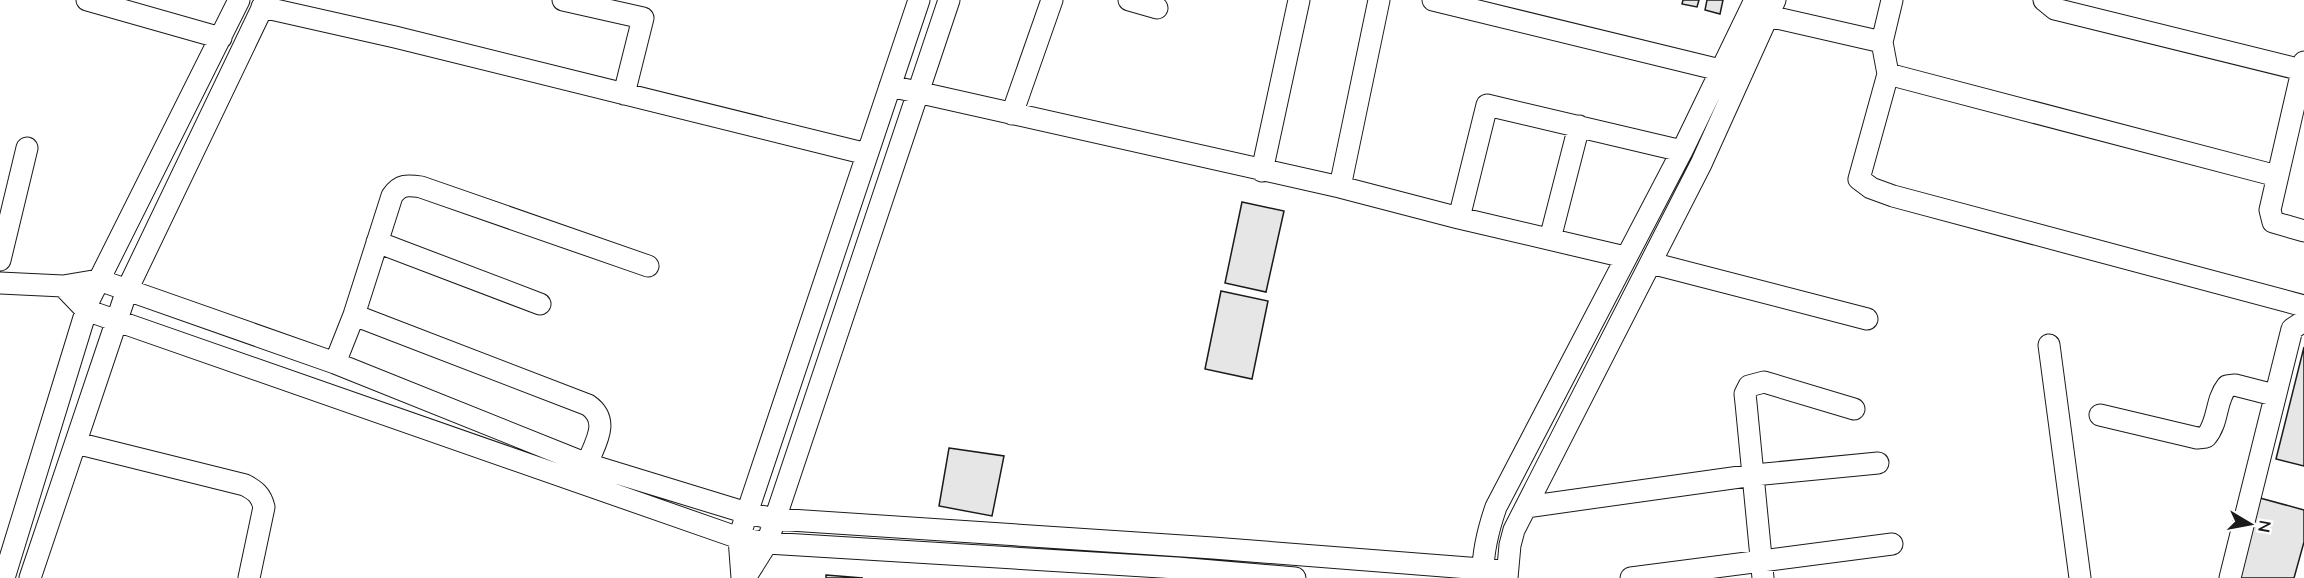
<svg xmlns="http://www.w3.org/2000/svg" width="2304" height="578" font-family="Mulish,sans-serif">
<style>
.building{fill:#e6e6e6;stroke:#1a1a1a;stroke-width:1.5}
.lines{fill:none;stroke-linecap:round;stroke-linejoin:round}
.minor-casing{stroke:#1a1a1a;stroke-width:23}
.minor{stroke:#fff;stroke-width:21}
</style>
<rect width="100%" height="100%" fill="#fff"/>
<path class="building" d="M1683 0H1699L1697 7 1682 4Z
M1707 0H1723L1720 14 1705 10Z
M1242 202 1284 211 1266 292 1225 283Z
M1221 291 1268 301 1252 379 1205 369Z
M2304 347V466L2276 459Z
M949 448 1004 456 992 516 939 506Z
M2260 498 2304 510V542L2294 578H2237Z
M826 575 863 578H826Z"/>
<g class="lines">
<defs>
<path id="minor" d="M87 0 221 38
M563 0 643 18 624 94
M1129 0 1157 8
M1433 0 1720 70
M1892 0 1882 42 1888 74 1859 179 1871 188 1893 196 2304 306
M2044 0 2055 9 2302 70
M262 7 395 37 867 154
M1768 16 1882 42
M2304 62 2270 210 2273 222 2304 231
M1888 74 2277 176
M890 86 1340 187 1459 218 1625 257
M1012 114 1052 0
M1262 171 1299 0
M1340 187 1379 0
M1459 218 1487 105 1682 151
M1550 239 1579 126
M377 242 540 304
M0 260 27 148
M1651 263 1867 319
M0 283 63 286 99 280 335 363 587 464 747 513 775 519 1213 548 1507 571
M63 286 86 310 739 538 767 543 1177 568 1295 578
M354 315 588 405C611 421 595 443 587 464
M2049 345 2080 578
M335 363 354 315 392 196C400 184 408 185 421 187L648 266
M2100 415 2197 438 2206 437C2219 422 2215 401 2227 386L2235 385 2274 395
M76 443 245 485C256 491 261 495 264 507L249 578
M1526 507 1754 475 1878 463
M4 578 90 298 239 0
M30 578 127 290 266 0
M742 578 739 538 747 513 919 0
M745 578 767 543 949 0
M1483 578C1482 553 1488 530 1496 507L1682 151 1755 0
M1507 578 1510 545 1514 530 1701 164 1775 0
M1631 578 1892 544
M1763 578 1746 403 1745 394 1749 386 1764 382 1854 409
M2230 578 2292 329 2304 321"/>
</defs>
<use href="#minor" class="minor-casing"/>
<use href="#minor" class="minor"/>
</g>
<g transform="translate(2250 524) rotate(100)" stroke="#ffffff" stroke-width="4.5" paint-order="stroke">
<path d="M0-4.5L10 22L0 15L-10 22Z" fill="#1a1a1a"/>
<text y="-9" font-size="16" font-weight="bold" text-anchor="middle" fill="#1a1a1a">N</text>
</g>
</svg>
